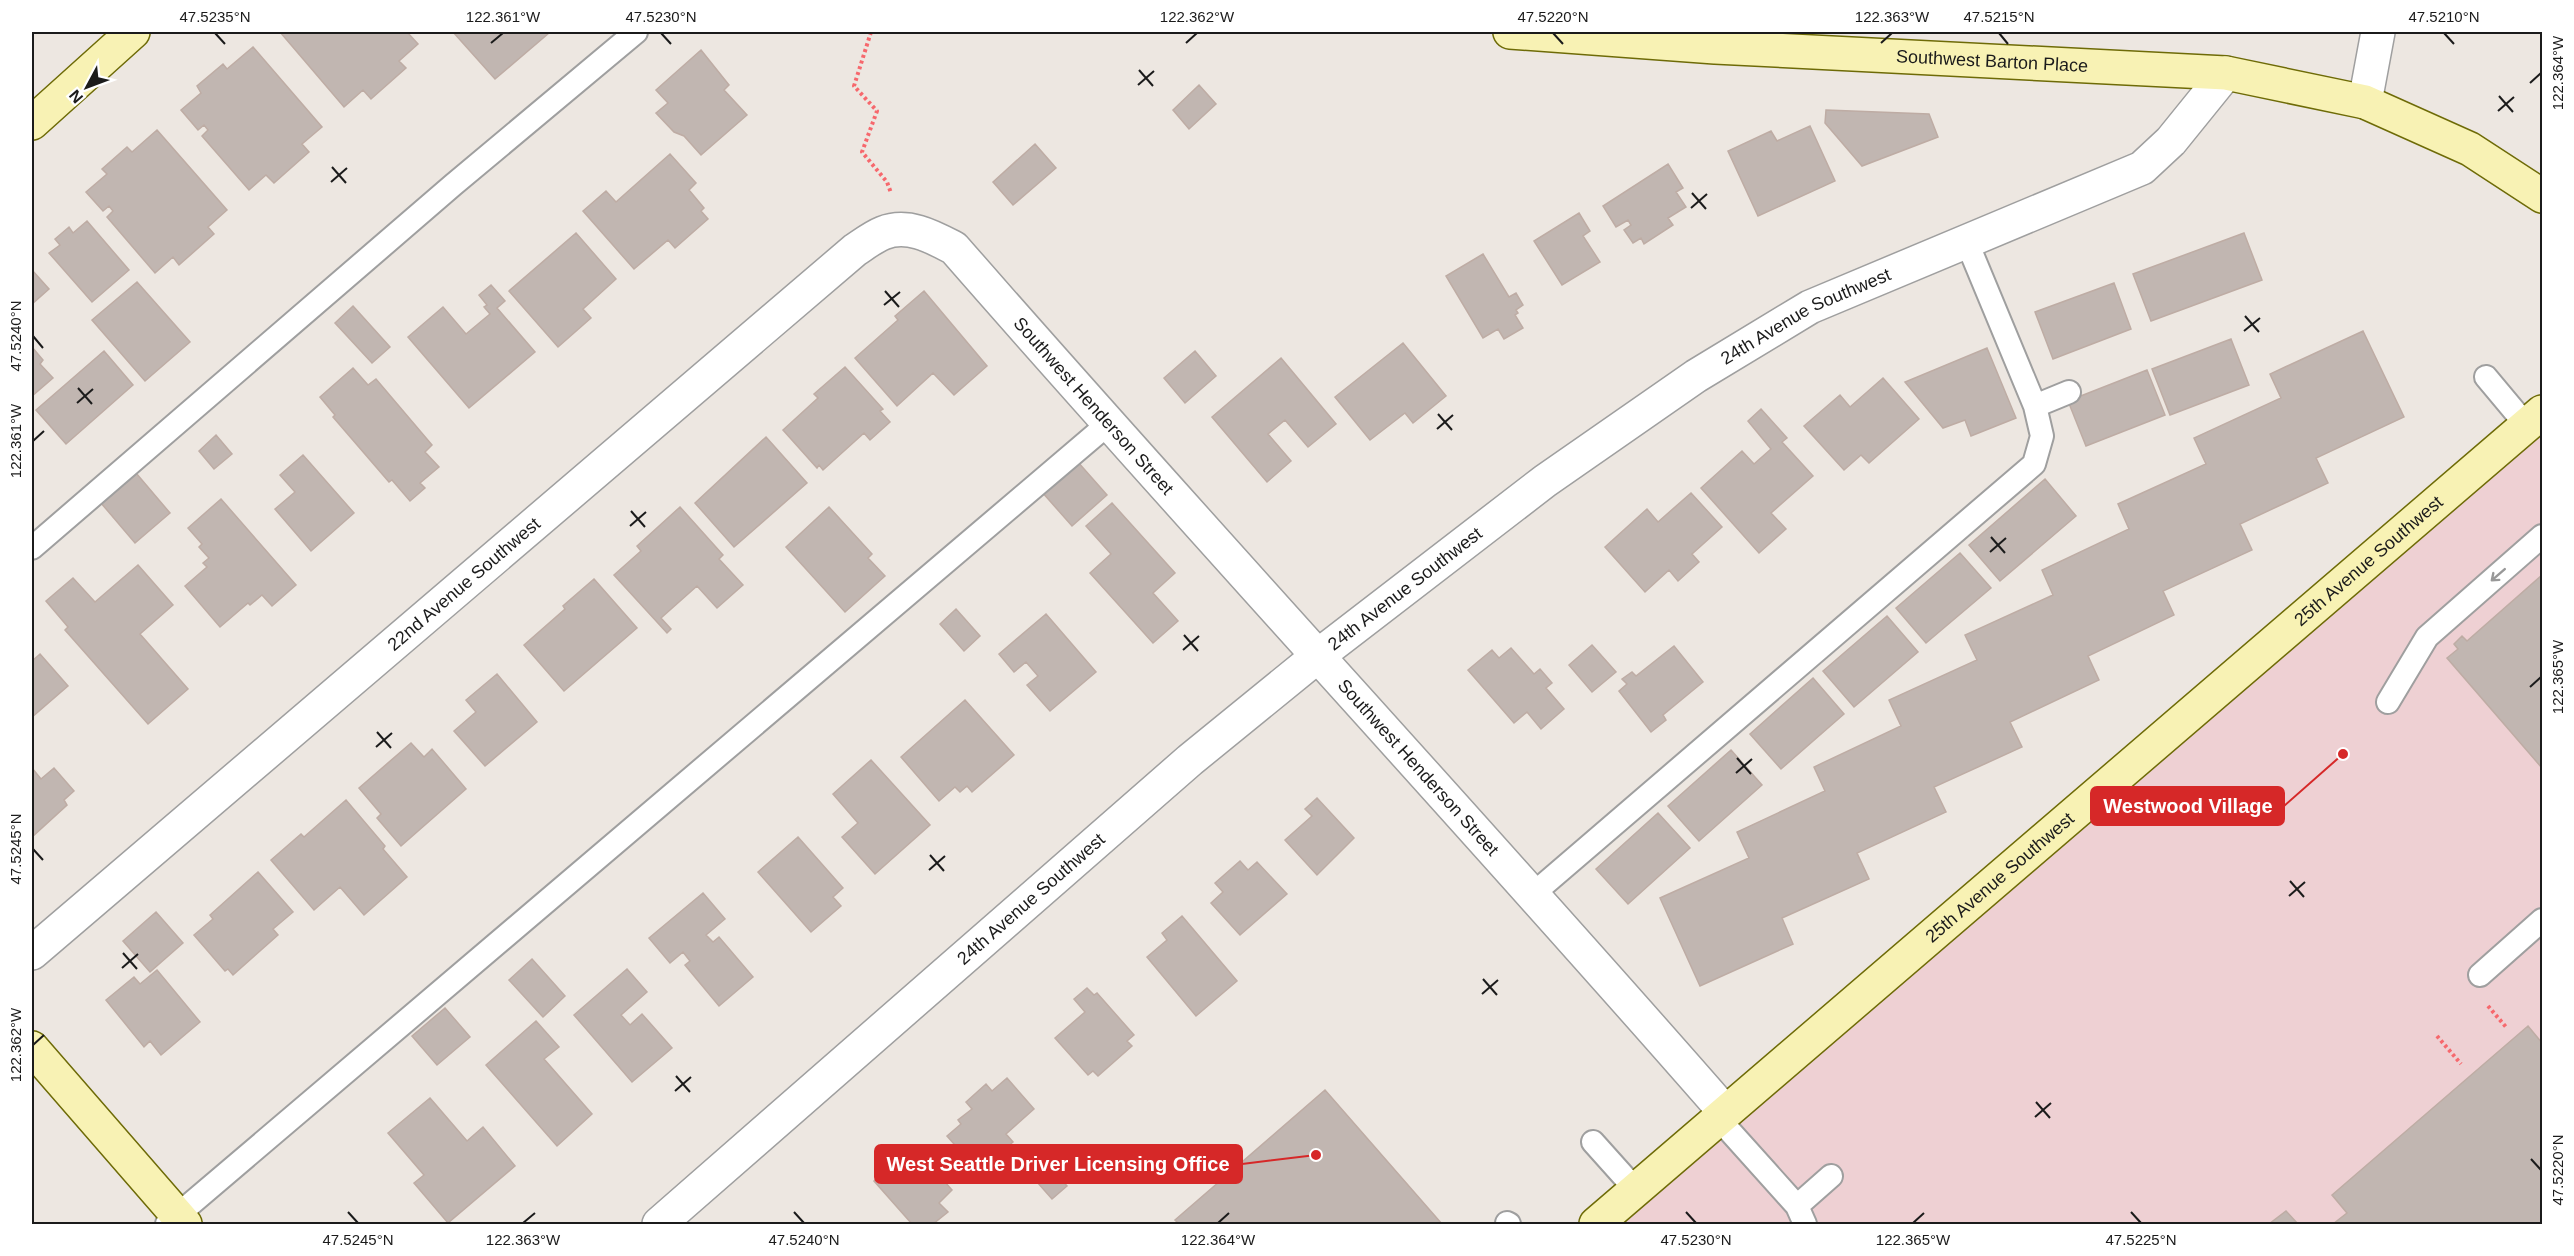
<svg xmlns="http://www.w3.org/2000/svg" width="2574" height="1256" font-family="Helvetica,sans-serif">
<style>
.commercial{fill:#eed0d3}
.building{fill:#c1b6b1;stroke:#beaca4;stroke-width:1.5}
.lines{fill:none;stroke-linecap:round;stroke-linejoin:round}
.lane-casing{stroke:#9f9f9f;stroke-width:26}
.street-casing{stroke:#9f9f9f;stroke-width:36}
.secondary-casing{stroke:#6e6b07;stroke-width:36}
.path{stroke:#f6686d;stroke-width:4;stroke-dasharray:3 3;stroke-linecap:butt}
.lane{stroke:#fff;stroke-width:22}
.street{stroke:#fff;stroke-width:33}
.secondary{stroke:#f8f2b4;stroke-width:33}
.oneway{stroke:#989898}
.ticks{fill:none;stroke:#1b1b1b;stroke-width:2}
.labels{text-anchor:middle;stroke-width:4.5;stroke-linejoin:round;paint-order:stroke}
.street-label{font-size:18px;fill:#1b1b1b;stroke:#fff}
.leader{fill:none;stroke:#d62828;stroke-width:2}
.callout-dot{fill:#d62828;stroke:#fff;stroke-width:2}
.callout{fill:#d62828;stroke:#d62828;stroke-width:2}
.callout-label{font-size:20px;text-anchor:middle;font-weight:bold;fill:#fff}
.neatline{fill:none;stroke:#1b1b1b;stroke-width:2}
.ticks-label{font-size:15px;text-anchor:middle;fill:#1b1b1b}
</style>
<rect width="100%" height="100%" fill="#ede7e1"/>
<path class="commercial" d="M2542 412V1224H1596Z"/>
<path class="building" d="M280 32H407L418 44 399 61 406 68 371 99 363 90 344 107Z
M453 32H547L549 33 495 79Z
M253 47 322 127 302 144 309 152 274 183 266 175 249 190 202 136 208 130 204 125 198 130 181 110 201 93 197 86 223 64 227 69Z
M701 50 729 85 724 90 747 115 701 155 684 136 674 132 656 113 668 103 656 90Z
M1199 85 1216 104 1189 129 1173 110Z
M1826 110 1929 114 1938 137 1862 166 1825 123Z
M1810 126 1835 181 1758 216 1728 151 1771 131 1777 141Z
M157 130 227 210 208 227 214 234 179 265 173 257 155 273 107 217 113 211 109 206 103 211 86 192 107 174 102 169 127 147 132 152Z
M1035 144 1056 168 1013 205 993 182Z
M670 154 696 183 689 190 704 208 701 211 708 219 675 248 668 240 634 269 583 211 606 191 616 202Z
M1668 164 1683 188 1676 192 1686 207 1668 218 1673 225 1644 244 1641 238 1633 243 1624 230 1631 225 1628 220 1616 227 1603 206Z
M1579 213 1590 231 1583 236 1600 262 1562 285 1534 241Z
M87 221 129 270 92 302 49 253 60 245 55 239 69 227 73 233Z
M576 233 616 279 583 309 591 318 558 347 509 291Z
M2244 233 2262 280 2151 321 2133 274Z
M1483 254 1509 297 1516 293 1523 305 1516 310 1518 313 1515 315 1523 328 1504 339 1498 329 1483 338 1446 276Z
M32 270 49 289 32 304Z
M137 282 190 342 145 381 92 320Z
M2114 283 2131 329 2053 359 2035 312Z
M491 285 505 301 497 308 535 352 469 408 408 337 443 307 466 334 490 314 484 307 487 305 479 295Z
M924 291 987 366 954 395 933 373 897 406 855 358 898 320 895 316Z
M353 306 390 347 372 363 335 323Z
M2363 331 2404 417 2316 458 2328 483 2240 524 2252 550 2163 591 2174 615 2088 656 2099 680 2010 722 2022 747 1934 787 1946 812 1857 853 1869 879 1782 918 1793 944 1700 986 1660 898 1749 858 1737 832 1825 791 1814 767 1901 726 1889 700 1977 660 1965 635 2053 595 2042 570 2129 529 2118 504 2206 464 2194 438 2281 398 2270 374Z
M2231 339 2249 385 2170 415 2152 369Z
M1403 343 1446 396 1413 423 1405 413 1370 440 1335 397Z
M32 347 43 360 40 364 53 378 32 396Z
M1987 348 2016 418 1971 436 1965 420 1943 428 1905 382Z
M104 351 133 385 66 444 36 410Z
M1195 351 1216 376 1185 403 1164 378Z
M1281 358 1336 424 1308 447 1285 420 1268 434 1291 461 1267 482 1212 417Z
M845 367 883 409 880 411 890 422 870 440 864 433 823 470 819 465 817 468 783 430 818 398 814 394Z
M353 368 368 385 376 379 432 445 425 452 439 467 420 483 425 488 410 501 392 480 389 482 333 417 335 415 320 397Z
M2147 370 2165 415 2086 446 2068 401Z
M1883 378 1919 419 1869 463 1861 455 1844 470 1804 426 1840 395 1850 407Z
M1761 409 1787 438 1782 442 1813 476 1771 513 1786 529 1759 553 1701 488 1742 451 1754 464 1771 449 1748 421Z
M216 435 232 454 214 469 199 451Z
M766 437 807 483 734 547 695 503Z
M303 455 354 513 311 551 275 509 295 492 280 475Z
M1077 461 1107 495 1072 526 1042 492Z
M136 473 170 513 135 543 101 503Z
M2045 479 2076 516 2000 581 1969 545Z
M1691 493 1722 527 1692 554 1699 562 1678 581 1669 570 1645 592 1605 547 1647 509 1658 522Z
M221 499 296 585 272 606 262 595 250 605 248 603 220 627 185 586 207 567 203 563 209 558 199 547 202 544 188 528Z
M1112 503 1175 573 1153 593 1178 621 1153 643 1090 573 1111 554 1086 526Z
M680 507 723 555 719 559 743 585 717 608 697 586 661 618 671 629 667 633 614 575 641 551 637 546Z
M829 507 872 554 868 558 885 576 845 612 786 547Z
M1960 553 1991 588 1926 643 1896 608Z
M138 565 173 605 140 634 188 689 148 724 65 630 68 627 46 601 73 578 95 602Z
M2542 575V768L2447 658 2458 649 2454 644 2462 636 2467 641Z
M594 579 637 628 564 691 524 645 565 609 563 606Z
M956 609 980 636 964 651 940 624Z
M1046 614 1096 672 1050 711 1027 685 1038 676 1026 662 1014 672 999 654Z
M1887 616 1918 652 1854 707 1823 671Z
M1592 645 1616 672 1592 692 1569 665Z
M1674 646 1703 682 1663 715 1666 720 1651 732 1619 691 1627 684 1622 679 1632 672 1636 676Z
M1511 648 1534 674 1540 669 1552 683 1546 688 1564 709 1541 729 1527 712 1514 723 1468 670 1492 650 1499 658Z
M40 654 68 686 32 717V661Z
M497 674 537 722 485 766 454 731 476 712 466 700Z
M1813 678 1844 714 1781 769 1750 734Z
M965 700 1014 755 972 792 967 786 960 792 955 787 939 801 901 757Z
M411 743 424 757 432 749 466 789 401 846 377 818 381 814 359 788Z
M1731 750 1762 785 1699 841 1668 806Z
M871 760 930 825 875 874 842 837 858 823 833 794Z
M32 768 41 779 54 768 74 791 64 800 67 805 32 837Z
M1317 798 1354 838 1317 875 1285 840 1312 816 1305 809Z
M346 800 385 846 383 849 407 877 364 915 340 887 314 910 271 860 301 834 304 837Z
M1658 813 1690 848 1628 904 1596 869Z
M798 837 843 888 833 897 841 906 811 932 758 872Z
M1240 861 1248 870 1257 862 1287 894 1240 935 1211 903 1223 892 1215 883Z
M258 872 293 912 273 929 278 935 233 975 228 969 225 971 194 935 213 919 210 915Z
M703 893 725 919 706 935 713 942 719 937 753 977 719 1006 685 965 690 961 683 952 670 963 649 938Z
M156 912 183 943 150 972 123 941Z
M1182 916 1237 981 1196 1016 1147 957 1167 940 1162 933Z
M532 959 565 996 543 1017 509 980Z
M627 969 647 992 621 1015 630 1025 642 1014 672 1048 632 1082 574 1015Z
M157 970 200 1022 161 1055 150 1041 144 1047 106 1000 134 977 140 984Z
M1087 988 1094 995 1097 993 1134 1035 1127 1041 1132 1046 1098 1076 1093 1071 1088 1075 1055 1038 1085 1012 1074 999Z
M445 1008 470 1037 437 1065 412 1036Z
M536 1021 559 1047 544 1059 592 1114 557 1146 486 1065Z
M2528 1026 2542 1043V1224H2333L2347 1213 2332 1195Z
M1007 1078 1034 1109 1006 1134 1013 1142 993 1159 985 1149 970 1162 947 1136 961 1124 958 1120 972 1109 966 1102 986 1084 992 1091Z
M1325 1090 1442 1224H1179L1175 1220Z
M430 1098 467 1141 483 1127 515 1166 448 1223 414 1183 424 1175 388 1133Z
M920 1154 952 1190 939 1203 948 1212 933 1224H912L874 1181 895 1162 902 1170Z
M1045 1161 1067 1186 1052 1199 1030 1174Z
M2286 1211 2298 1224H2269Z"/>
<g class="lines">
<defs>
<path id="lane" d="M2486 377 2527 426
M2035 406 2069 392
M32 548 453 185 636 32
M2388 702 2427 637 2542 536
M1533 894 2034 464 2042 436 2035 406 1966 240
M2480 975 2542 920
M1718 1118 1797 1206 1805 1224
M1593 1142 1636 1190
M1797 1206 1831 1176
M1507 1223 1509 1224
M167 1224 1108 424"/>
<g id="street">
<path d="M2365 102 2378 32"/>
<path id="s1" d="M32 953 855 250C864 244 873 237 883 233 908 223 933 237 954 248 1208 539 1471 821 1725 1112"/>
<path id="s2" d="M659 1224 1190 760 1319 655 1545 481 1696 376 1810 307 2142 168 2171 141 2226 73"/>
</g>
<g id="secondary">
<path id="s3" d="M1510 32 1715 47 2226 73 2365 102 2470 149 2542 196"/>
<path d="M32 123 133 32"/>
<path d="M32 1048 185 1224"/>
<path id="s4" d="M1596 1224 2542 412"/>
</g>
</defs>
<use href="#lane" class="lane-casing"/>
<use href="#street" class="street-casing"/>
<use href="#secondary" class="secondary-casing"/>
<path class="path" d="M871 32 854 86 877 111 862 152 887 182 891 193
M2488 1006 2506 1027
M2437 1036 2461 1064"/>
<use href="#lane" class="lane"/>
<use href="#street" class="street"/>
<use href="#secondary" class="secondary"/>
</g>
<defs><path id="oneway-shaft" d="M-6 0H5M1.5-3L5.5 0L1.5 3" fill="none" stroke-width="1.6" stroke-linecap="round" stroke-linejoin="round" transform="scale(1.5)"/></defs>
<use class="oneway" href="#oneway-shaft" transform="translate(2498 575) rotate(139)"/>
<path class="ticks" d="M215 33 225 44M661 33 671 44M1553 33 1563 44M1999 33 2008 44M2444 33 2454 44M491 43 503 33M1186 43 1197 33M1881 43 1892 33M1139 70 1153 86M2530 83 2541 73M1138 85 1154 71M2499 96 2513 112M2498 111 2514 97M332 167 346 183M331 182 347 168M1692 193 1706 209M1691 208 1707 194M885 291 899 307M884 305 900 292M2245 316 2259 332M2244 331 2260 318M33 336 43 348M78 388 92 404M77 403 93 389M1438 414 1452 430M1437 429 1453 415M33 441 44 431M631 511 645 527M630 526 646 512M1991 537 2005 553M1990 552 2006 538M1184 635 1198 651M1183 650 1199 636M2530 687 2541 677M377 732 391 748M376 747 392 733M1737 758 1751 774M1736 773 1752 759M33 849 43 860M930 855 944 871M929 870 945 856M2290 881 2304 897M2289 896 2305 882M123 953 137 969M122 968 138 954M1483 979 1497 995M1482 994 1498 980M33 1045 44 1035M676 1076 690 1092M675 1091 691 1077M2036 1102 2050 1118M2035 1117 2051 1103M2531 1159 2541 1170M348 1212 358 1223M794 1212 804 1223M1686 1212 1696 1223M2131 1212 2141 1223M523 1223 535 1213M1218 1223 1229 1213M1913 1223 1924 1213"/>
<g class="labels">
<g class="street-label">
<text dy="6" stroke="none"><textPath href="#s3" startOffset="483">Southwest Barton Place</textPath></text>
<text dy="6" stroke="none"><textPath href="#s2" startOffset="1466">24th Avenue Southwest</textPath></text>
<text dy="6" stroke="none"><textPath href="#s1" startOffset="1401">Southwest Henderson Street</textPath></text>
<text dy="6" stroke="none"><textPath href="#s4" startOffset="1018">25th Avenue Southwest</textPath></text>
<text dy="6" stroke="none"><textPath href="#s1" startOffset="568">22nd Avenue Southwest</textPath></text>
<text dy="6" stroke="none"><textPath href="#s2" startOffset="980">24th Avenue Southwest</textPath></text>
<text dy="6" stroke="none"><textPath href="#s1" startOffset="1887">Southwest Henderson Street</textPath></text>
<text dy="6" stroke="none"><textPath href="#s4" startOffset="532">25th Avenue Southwest</textPath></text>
<text dy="6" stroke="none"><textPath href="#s2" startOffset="494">24th Avenue Southwest</textPath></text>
</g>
</g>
<path class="leader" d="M2343 754L2284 806M1316 1155L1242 1164"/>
<g class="callout-dot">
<circle cx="2343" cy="754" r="6"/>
<circle cx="1316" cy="1155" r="6"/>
</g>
<g class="callout">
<rect x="2091" y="787" width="193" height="38" rx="6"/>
<rect x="875" y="1145" width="367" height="38" rx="6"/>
</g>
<g class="callout-label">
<text x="2188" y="813">Westwood Village</text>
<text x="1058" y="1171">West Seattle Driver Licensing Office</text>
</g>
<rect width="2574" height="1256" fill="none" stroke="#ffffff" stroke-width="66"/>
<g transform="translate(87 87) rotate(229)" stroke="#ffffff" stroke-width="4.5" paint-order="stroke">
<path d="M0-4.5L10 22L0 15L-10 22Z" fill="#1b1b1b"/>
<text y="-9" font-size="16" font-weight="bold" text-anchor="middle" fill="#1b1b1b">N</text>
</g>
<rect x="33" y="33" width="2508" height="1190" class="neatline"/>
<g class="ticks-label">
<text x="215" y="22">47.5235°N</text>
<text x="503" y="22">122.361°W</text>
<text x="661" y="22">47.5230°N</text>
<text x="1197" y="22">122.362°W</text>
<text x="1553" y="22">47.5220°N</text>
<text x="1892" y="22">122.363°W</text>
<text x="1999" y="22">47.5215°N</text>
<text x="2444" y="22">47.5210°N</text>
<text transform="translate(2558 73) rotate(-90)" y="5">122.364°W</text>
<text transform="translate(16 336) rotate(-90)" y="5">47.5240°N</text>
<text transform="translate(16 441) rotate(-90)" y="5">122.361°W</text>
<text transform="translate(2558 677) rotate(-90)" y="5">122.365°W</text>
<text transform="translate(16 849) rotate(-90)" y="5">47.5245°N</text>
<text transform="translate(16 1045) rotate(-90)" y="5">122.362°W</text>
<text transform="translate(2558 1170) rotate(-90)" y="5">47.5220°N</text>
<text x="358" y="1245">47.5245°N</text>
<text x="523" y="1245">122.363°W</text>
<text x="804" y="1245">47.5240°N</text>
<text x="1218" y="1245">122.364°W</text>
<text x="1696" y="1245">47.5230°N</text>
<text x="1913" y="1245">122.365°W</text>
<text x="2141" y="1245">47.5225°N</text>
</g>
</svg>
